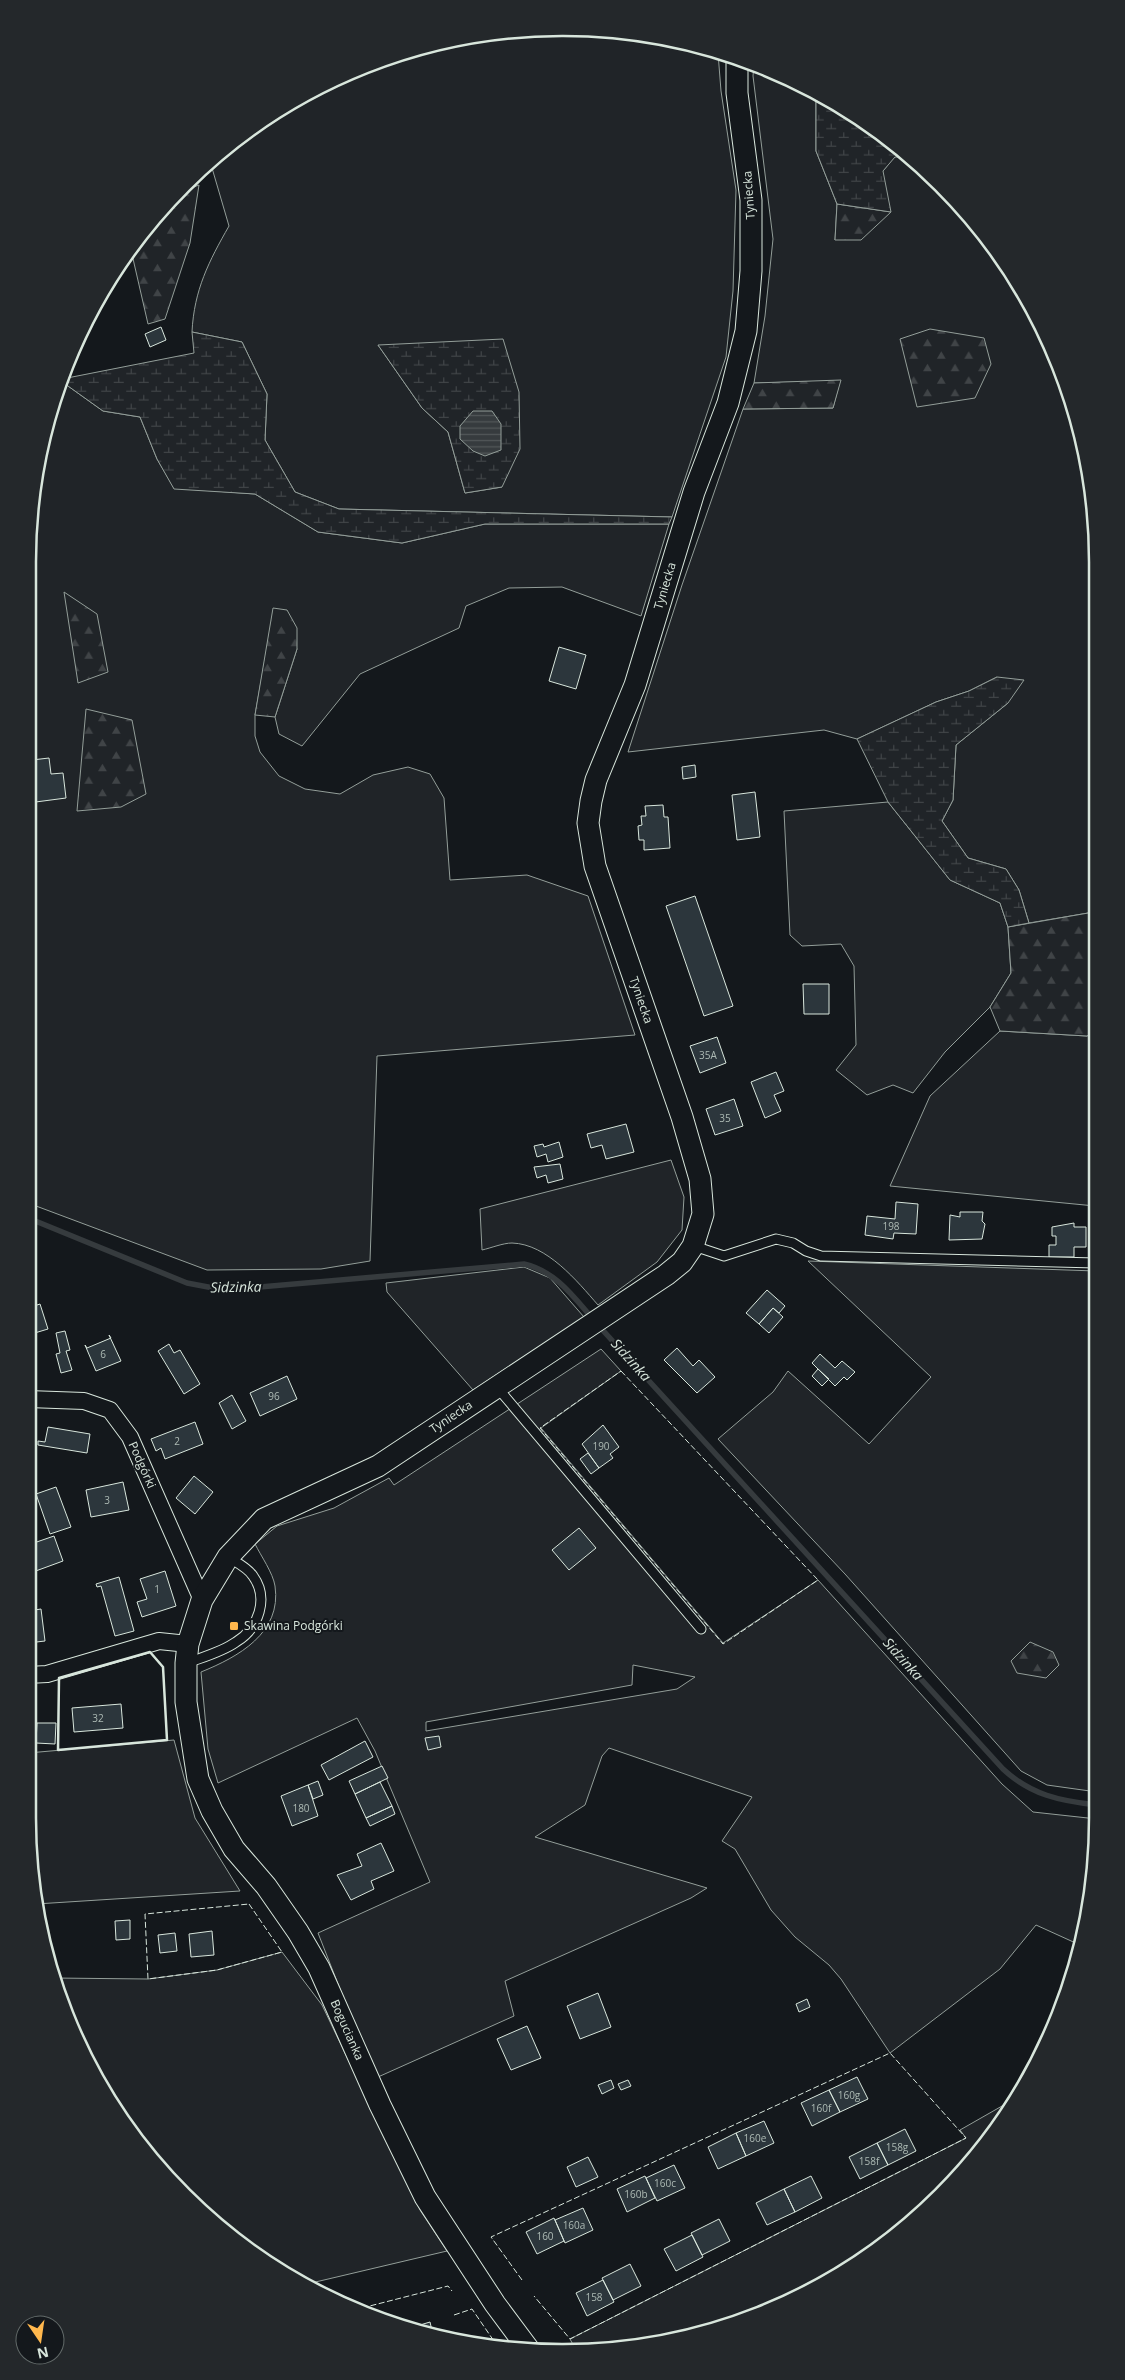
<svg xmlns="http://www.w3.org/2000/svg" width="1125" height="2380" font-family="'Open Sans',sans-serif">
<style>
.green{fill:#202428;stroke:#939e99;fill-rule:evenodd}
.forest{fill:url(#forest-firs);stroke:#939e99}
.wetland{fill:url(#wetland-marsh);stroke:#939e99}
.water{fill:url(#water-rules);stroke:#939e99}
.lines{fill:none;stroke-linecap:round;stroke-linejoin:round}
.stream{stroke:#363b3e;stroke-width:5.5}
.building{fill:#2c363c;stroke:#d8e6dc}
.service-casing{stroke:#d8e6dc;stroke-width:11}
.minor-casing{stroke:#d8e6dc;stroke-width:18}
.tertiary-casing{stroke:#d8e6dc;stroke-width:23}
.service{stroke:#14181c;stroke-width:9}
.minor{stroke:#14181c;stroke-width:16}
.tertiary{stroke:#14181c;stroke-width:21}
.fence{stroke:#d8e6dc;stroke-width:1;stroke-dasharray:6 2.5;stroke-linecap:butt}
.wall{stroke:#d8e6dc;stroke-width:2.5}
.poi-dot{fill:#ffb74d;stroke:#14181c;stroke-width:2}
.labels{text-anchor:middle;stroke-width:4;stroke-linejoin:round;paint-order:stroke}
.number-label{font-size:10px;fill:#adbab4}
.street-label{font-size:12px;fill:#d8e6dc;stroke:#14181c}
.poi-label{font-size:12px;fill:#d8e6dc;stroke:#14181c;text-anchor:start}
.water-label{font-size:14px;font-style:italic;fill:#d8e6dc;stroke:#14181c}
.rim{fill:none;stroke:#d8e6dc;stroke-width:2.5}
</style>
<defs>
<pattern id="forest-firs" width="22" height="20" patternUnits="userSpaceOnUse" patternTransform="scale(1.25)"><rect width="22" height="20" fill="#202428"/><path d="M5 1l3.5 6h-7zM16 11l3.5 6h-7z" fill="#404447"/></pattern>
<pattern id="wetland-marsh" width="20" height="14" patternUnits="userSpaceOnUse" patternTransform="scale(1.25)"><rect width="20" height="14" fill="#202428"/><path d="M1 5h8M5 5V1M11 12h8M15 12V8" fill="none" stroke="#404447"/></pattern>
<pattern id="water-rules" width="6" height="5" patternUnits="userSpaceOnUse" patternTransform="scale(1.25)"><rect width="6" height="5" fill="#363b3e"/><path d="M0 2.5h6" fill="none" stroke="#525759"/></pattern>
</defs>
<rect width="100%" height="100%" fill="#14181c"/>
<path class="green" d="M563 28 667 38 718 53 721 91 736 190 733 291 726 357 672 517 339 509 295 492 265 440 267 394 242 342 192 332C194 290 209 261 229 226L212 168 208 164 266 118 358 68 458 38ZM378 345 502 487 465 493 448 432 422 408Z
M754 64 768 68 816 96V151L837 204 835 240 883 171 895 156 907 157 987 237 1057 358 1093 492 1094 912 1029 923 1019 890 1006 869 968 858 942 821 953 800 956 745 1008 703 997 677 969 691 936 702 857 739 824 730 628 752 682 585 743 409 833 408 840 381 754 383 765 316 773 239 753 76Z
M61 381 103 411 140 417 157 459 174 488 255 494 318 532 402 543 485 524H669L641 616 562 587 509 588 466 606 459 628 360 674 302 746 279 734 275 717 297 649 274 609 255 715V736L260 752 279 776 305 789 340 794 373 775 408 767 430 774 444 798 450 880 527 875 588 896 635 1035 377 1056 370 1261 321 1269 207 1270 28 1203V562L38 458Z
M888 802 950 880 1000 903 1008 927 1011 973 990 1007 945 1052 913 1093 893 1085 867 1095 836 1070 856 1045 854 966 841 944 802 946 790 935 784 811Z
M1000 1031 1087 1036 1095 1032V1206L890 1186 930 1096Z
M671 1160 684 1197 682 1230 657 1262 598 1305C577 1281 547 1244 512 1243 503 1243 491 1248 482 1250L480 1209Z
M808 1261 1096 1271 1097 1792 1047 1785 1021 1771 845 1574 718 1439 773 1392 788 1371 869 1444 931 1377Z
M524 1267 550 1278 584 1317 473 1390 387 1292 386 1283Z
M601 1349 621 1371 541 1428 723 1643 818 1580 1002 1784 1033 1812 1097 1819 1087 1922 1080 1945 1036 1925 1000 1969 890 2053 841 1979 829 1965 795 1937 771 1910 735 1849 722 1841 752 1797 609 1748 602 1756 585 1805 535 1837 707 1888 691 1898 505 1981 514 2016 378 2077 362 2045 318 1933 430 1882 375 1751 357 1718 218 1783 208 1749 201 1672C238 1657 282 1633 275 1586 273 1573 261 1556 255 1544L277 1526 334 1508 389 1478 394 1485ZM633 1665 695 1677 677 1689 426 1731V1722L632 1685Z
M174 1740 195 1818 240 1891 36 1904 28 1818V1753Z
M282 1952 322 2005 420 2210 447 2251 307 2284 266 2262 210 2220 138 2143 99 2085 56 1990 53 1978 148 1979 217 1970Z
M1016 2098 1007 2114 941 2196 888 2242 799 2297 734 2324 632 2348 576 2350 570 2339 966 2138 960 2130Z"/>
<path class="forest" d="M199 185 190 243 165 319 148 324 131 250 176 194Z
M837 204 891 212 861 240H835Z
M930 329 984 338 991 364 975 398 917 407 900 339Z
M841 380 833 408 743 409 754 383Z
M64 592 97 614 108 672 78 683Z
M273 608 287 610 297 628V649L275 717 255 715Z
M86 709 132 720 146 794 121 807 77 811Z
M1094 912 1095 1032 1087 1036 1000 1031 990 1007 1011 973 1008 927Z
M1030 1642 1053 1652 1059 1665 1046 1678 1017 1673 1011 1661Z"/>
<path class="wetland" d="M816 96 888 138 907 157H895L883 171 891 212 837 204 816 151Z
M192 332 242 342 267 394 265 440 295 492 339 509 672 517 669 524H485L402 543 318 532 255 494 174 489 157 459 140 417 103 411 61 381 62 379 194 353Z
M503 339 519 392 520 449 502 487 465 493 448 432 422 408 378 345Z
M997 677 1024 680 1008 703 956 745 953 800 942 821 968 858 1006 869 1019 890 1029 923 1008 927 1000 903 950 880 888 802 857 739 936 702 969 691Z"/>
<path class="water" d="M473 411H492L501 424V450L485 456 473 451 460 439V426Z"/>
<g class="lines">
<path class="stream" d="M28 1218 187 1283 224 1290 524 1264C555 1271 573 1296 592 1318
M598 1325 1003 1769C1031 1795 1060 1801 1097 1805"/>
</g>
<path class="building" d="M161 327 166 340 150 347 145 334Z
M559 647 586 655 576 689 549 681Z
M49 758 51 774 63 773 66 798 28 803V776H34L32 760Z
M695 765 696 777 683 779 682 767Z
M755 792 760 837 737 840 732 795Z
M663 805 664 817H668L670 848 644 850V840H639L638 826 642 825 641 816H646L645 806Z
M695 896 733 1006 704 1016 666 906Z
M803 984H829V1014H804Z
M717 1037 726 1063 700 1073 690 1046Z
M776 1072 784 1091 774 1095 781 1111 765 1118 751 1082Z
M734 1099 743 1126 715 1135 706 1109Z
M626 1124 634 1152 606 1159 602 1145 591 1148 587 1134Z
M559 1142 563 1157 548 1162 546 1154 537 1157 534 1146 543 1144 544 1147Z
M560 1164 563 1179 548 1183 546 1175 537 1178 534 1167Z
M896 1202 918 1204 916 1234 894 1233 893 1239 865 1235 867 1216 895 1219Z
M960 1212H983L982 1221 985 1224 982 1239 949 1240 950 1215 960 1217Z
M1074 1223V1227H1086V1247H1074V1257H1049V1245H1056V1236H1052V1227Z
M767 1290 785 1306 779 1313 773 1308 759 1324 746 1313Z
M40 1304 48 1329 28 1335V1308Z
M773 1308 783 1317 769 1333 759 1324Z
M65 1331 70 1350 66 1351 72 1370 61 1373 56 1354 60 1353 56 1333Z
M109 1335 121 1361 96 1371 85 1345 87 1348 111 1338Z
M169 1344 174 1353 180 1350 200 1384 184 1394 158 1351Z
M677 1348 693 1366 699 1360 715 1377 697 1393 664 1360Z
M820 1354 835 1368 842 1361 855 1372 847 1380 844 1377 835 1386 812 1363Z
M818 1369 829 1379 822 1386 812 1376Z
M287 1376 297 1399 260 1416 250 1393Z
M232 1395 246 1421 232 1429 219 1403Z
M195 1422 203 1444 165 1459 161 1448 156 1451 151 1439Z
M603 1425 619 1447 610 1454 613 1458 599 1468 582 1444Z
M48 1427 90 1434 87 1453 38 1445V1441L45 1442Z
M588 1453 599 1468 591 1474 580 1459Z
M194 1476 213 1492 195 1514 176 1498Z
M123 1482 129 1510 91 1517 86 1490Z
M56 1487 71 1527 50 1534 36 1494Z
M579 1528 596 1548 569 1570 552 1550Z
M54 1536 63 1561 33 1572 28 1555V1545Z
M165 1571 176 1606 142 1617 137 1602 147 1599 140 1579Z
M119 1577 134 1631 115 1636 101 1586 97 1587 96 1584Z
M41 1609 45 1641 28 1643V1611Z
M121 1704 123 1728 74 1732 72 1708Z
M37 1723H56L55 1744 36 1743Z
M439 1736 441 1747 428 1750 425 1738Z
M365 1741 373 1757 329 1780 321 1765Z
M382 1766 388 1778 355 1794 349 1781Z
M318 1781 323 1795 313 1799 308 1785Z
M380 1782 392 1806 366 1818 355 1794Z
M308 1785 318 1816 292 1826 281 1796Z
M392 1806 395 1814 370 1826 366 1818Z
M381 1843 394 1871 371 1881 374 1889 351 1900 337 1875 362 1866 357 1854Z
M130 1920V1939L116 1940 115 1921Z
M212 1931 214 1955 191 1957 189 1934Z
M175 1933 177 1951 160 1953 158 1935Z
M598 1993 611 2027 580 2039 567 2006Z
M807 1999 810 2007 799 2012 796 2004Z
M527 2026 541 2058 511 2070 497 2039Z
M857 2077 868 2099 840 2112 829 2090Z
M611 2080 614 2088 602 2094 598 2085Z
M628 2080 631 2086 621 2090 618 2084Z
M829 2090 840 2112 812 2126 801 2103Z
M764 2121 774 2143 746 2156 736 2133Z
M905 2129 916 2151 888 2165 877 2143Z
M736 2133 746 2156 718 2169 708 2147Z
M877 2143 888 2165 860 2179 849 2157Z
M588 2157 598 2177 576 2187 567 2167Z
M674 2165 685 2188 657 2201 646 2178Z
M645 2176 655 2198 627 2212 617 2189Z
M811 2176 822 2198 795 2212 784 2189Z
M784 2189 795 2212 767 2225 756 2203Z
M583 2208 593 2230 565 2243 555 2220Z
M554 2218 564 2241 537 2254 526 2232Z
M719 2219 730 2241 702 2255 691 2233Z
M692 2235 703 2257 676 2271 664 2249Z
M630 2264 641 2286 613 2300 602 2278Z
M603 2280 614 2302 587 2316 576 2293Z
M430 2322 433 2335 410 2328Z"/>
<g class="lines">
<defs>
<path id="service" d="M694 1246 724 1256 776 1239 793 1243 806 1251 821 1256 1096 1263
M496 1386 701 1629
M187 1663C203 1657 222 1652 236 1642 259 1628 269 1598 253 1576 248 1568 236 1562 228 1557"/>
<path id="minor" d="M28 1399 84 1401 110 1410 130 1437 202 1600
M28 1675 47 1674 159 1641 188 1644"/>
<path id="tertiary" d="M530 2351 495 2304 425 2197 380 2105 319 1968 298 1932 266 1886 234 1849 212 1811 198 1779 186 1702V1663L188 1644 202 1600 228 1557 264 1519 378 1466 666 1275 682 1262 693 1246 703 1214 700 1179 682 1117 595 866 588 823 591 801 596 780 635 685 694 492 728 403 746 331 751 271V200L737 93V59"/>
</defs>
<use href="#service" class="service-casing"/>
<use href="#minor" class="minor-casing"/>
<use href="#tertiary" class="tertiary-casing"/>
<use href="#service" class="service"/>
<use href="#minor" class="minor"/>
<use href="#tertiary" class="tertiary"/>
<path class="fence" d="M621 1371 818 1580 723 1644 540 1428Z
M249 1904 282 1952 217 1970 148 1979 145 1914Z
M522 2280 491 2237 890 2053 966 2138 570 2339 534 2296
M354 2310 448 2286 452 2291
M454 2315 472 2309 498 2347"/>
<path class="wall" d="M150 1652 163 1667 167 1740 58 1750 59 1678Z"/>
</g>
<rect class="poi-dot" x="229" y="1621" width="10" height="10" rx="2.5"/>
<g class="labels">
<g class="number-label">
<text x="708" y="1059">35A</text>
<text x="725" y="1122">35</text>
<text x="891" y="1230">198</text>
<text x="103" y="1358">6</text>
<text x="274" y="1400">96</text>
<text x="177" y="1445">2</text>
<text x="601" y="1450">190</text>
<text x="107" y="1504">3</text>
<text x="157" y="1593">1</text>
<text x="98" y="1722">32</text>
<text x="301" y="1812">180</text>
<text x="849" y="2099">160g</text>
<text x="821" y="2112">160f</text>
<text x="755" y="2142">160e</text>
<text x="897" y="2151">158g</text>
<text x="869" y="2165">158f</text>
<text x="665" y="2187">160c</text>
<text x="636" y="2198">160b</text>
<text x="574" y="2229">160a</text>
<text x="545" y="2240">160</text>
<text x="594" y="2301">158</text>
</g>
<g class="street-label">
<text transform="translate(749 195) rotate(-94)" y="4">Tyniecka</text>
<text transform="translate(665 586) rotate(-73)" y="4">Tyniecka</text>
<text transform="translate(641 1000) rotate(71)" y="4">Tyniecka</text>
<text transform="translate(451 1417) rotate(-34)" y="4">Tyniecka</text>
<text transform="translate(142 1465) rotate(66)" y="4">Podgórki</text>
<text transform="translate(347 2030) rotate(66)" y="4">Bogucianka</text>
</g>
<g class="poi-label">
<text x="244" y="1630">Skawina Podgórki</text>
</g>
<g class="water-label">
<text transform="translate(236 1287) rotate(-1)" y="5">Sidzinka</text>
<text transform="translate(631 1360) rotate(48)" y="5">Sidzinka</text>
<text transform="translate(903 1659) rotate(48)" y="5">Sidzinka</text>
</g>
</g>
<path d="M0 0H1125V2380H0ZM562 36H563A526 526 0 0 1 1089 562V1818A526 526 0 0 1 563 2344H562A526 526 0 0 1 36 1818V562A526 526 0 0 1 562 36Z" fill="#24282b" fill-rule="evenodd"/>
<path class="rim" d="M562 36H563A526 526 0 0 1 1089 562V1818A526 526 0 0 1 563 2344H562A526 526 0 0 1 36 1818V562A526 526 0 0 1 562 36Z"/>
<g transform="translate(40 2340) rotate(167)"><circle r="24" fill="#14181c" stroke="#626a69"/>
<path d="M0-4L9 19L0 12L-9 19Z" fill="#ffb74d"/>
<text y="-8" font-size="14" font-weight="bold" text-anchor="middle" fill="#d8e6dc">N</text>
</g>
</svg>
